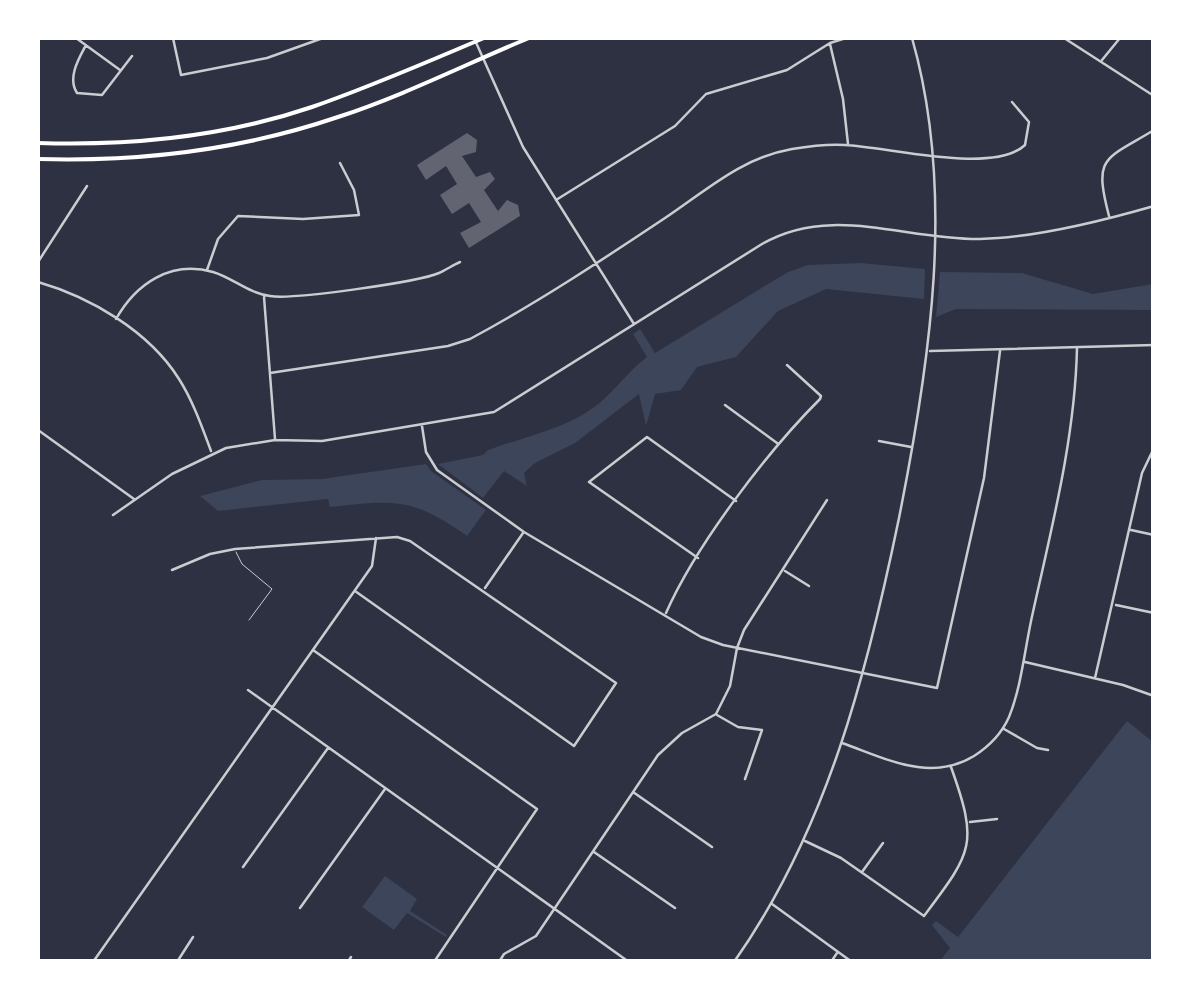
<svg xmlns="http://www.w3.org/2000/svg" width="1191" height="999" font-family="'Sofia Sans Condensed',sans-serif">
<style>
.green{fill:#3c4559}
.building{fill:#626471}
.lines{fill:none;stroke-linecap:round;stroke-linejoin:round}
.service{stroke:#caccd0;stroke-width:1}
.minor{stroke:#caccd0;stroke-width:2.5}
.tertiary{stroke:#caccd0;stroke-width:2.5}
.secondary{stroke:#fff;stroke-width:4}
</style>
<rect width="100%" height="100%" fill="#2d3142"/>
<path class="green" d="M861 263 925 269 924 299 826 289 778 311 736 357 697 367 681 390 655 394 646 426 639 394 575 443 535 463 524 473 527 486 504 471 483 498 438 464 483 455 488 450C520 438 561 430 590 410 613 395 626 372 647 357L633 334 640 329 655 353 788 272 808 265Z
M940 272 1022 273 1093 294 1153 284V310L956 309 936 317Z
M426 464 431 471 486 510 467 536C412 497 395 500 330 507L328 499 218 511 200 496 262 480 322 479Z
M1127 721 1153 742V961H940L950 948 932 925 936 921 958 937Z
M385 876 417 899 410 911 447 935 446 937 407 913 394 930 362 907Z"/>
<path class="building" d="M467 133 477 140 476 152 462 156 476 177 490 172 495 179 484 190 498 211 507 200 518 205 520 216 469 248 460 233 481 222 469 203 452 214 440 195 457 184 446 166 426 180 417 165Z"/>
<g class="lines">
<path class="service" d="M236 552 242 564 272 589 249 620"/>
<path class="minor" d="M76 38 120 70
M173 38 181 75 267 58 323 38
M474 38 523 147 634 324
M1064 38 1154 96
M830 44 843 99 848 144
M86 45C79 58 67 78 77 93L102 95 132 56
M1102 60 1120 38
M556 200 675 126 706 94 787 70 830 43 846 38
M1109 216C1093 155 1105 160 1154 130
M38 262 87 186
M207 270 218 239 238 216 303 219 359 215 354 190 340 163
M38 282C90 297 149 331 179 379 193 401 202 427 211 451
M264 297 275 439
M116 319C136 284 170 260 213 272 233 278 248 293 270 296 292 300 418 282 439 273 446 270 453 265 460 262
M270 373 448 346 470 339C537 303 602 260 665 218 707 190 741 158 792 149 810 146 828 144 845 145 889 147 993 175 1025 145L1029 122 1012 102
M725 405 777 443
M422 426 426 452 437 470 524 532 701 637 723 645 937 688 984 478 1000 351
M38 430 134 499
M879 441 911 447
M113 515 172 474 226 448 275 440 322 441 494 412 762 244C831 204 905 240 980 239 1034 238 1102 221 1154 206
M1131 530 1154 535
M698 558 589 482 647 437 736 501
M172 570 210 554 235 549 397 537 410 541 616 683 574 746 355 591
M785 571 809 586
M485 588 523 533
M1116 605 1154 613
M666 613C696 545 767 452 820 399L821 396 787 365
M313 650 537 809 434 962
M1025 662 1123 685 1154 696
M1095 678 1142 473 1154 448
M248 690 629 962
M717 715 738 727 762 730 745 779
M1004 729 1037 748 1048 750
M842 743C885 758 930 783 974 756 988 747 1002 733 1009 717 1022 685 1025 646 1033 612 1052 526 1075 438 1077 348
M633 792 712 847
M970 822 997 819
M805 841 841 858 924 916C972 852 979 845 951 767
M594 852 675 908
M243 867 328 748
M862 872 883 843
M772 904 852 962
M300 908 385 789
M93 962 372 566 376 538
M177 962 193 937
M348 962 351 957
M499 962 504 954 536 936 658 755 682 733 716 714 730 686 737 648 744 630 827 500
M831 962 837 953"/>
<path class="tertiary" d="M930 351 1154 345
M734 962C827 830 867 673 899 518 930 363 956 192 912 38"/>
<path class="secondary" d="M38 143C129 146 224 137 312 107 370 87 427 62 484 38
M38 159C140 162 241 150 338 117 403 96 466 64 529 38"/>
</g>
<rect width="1191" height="999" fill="none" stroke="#ffffff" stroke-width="80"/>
</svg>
